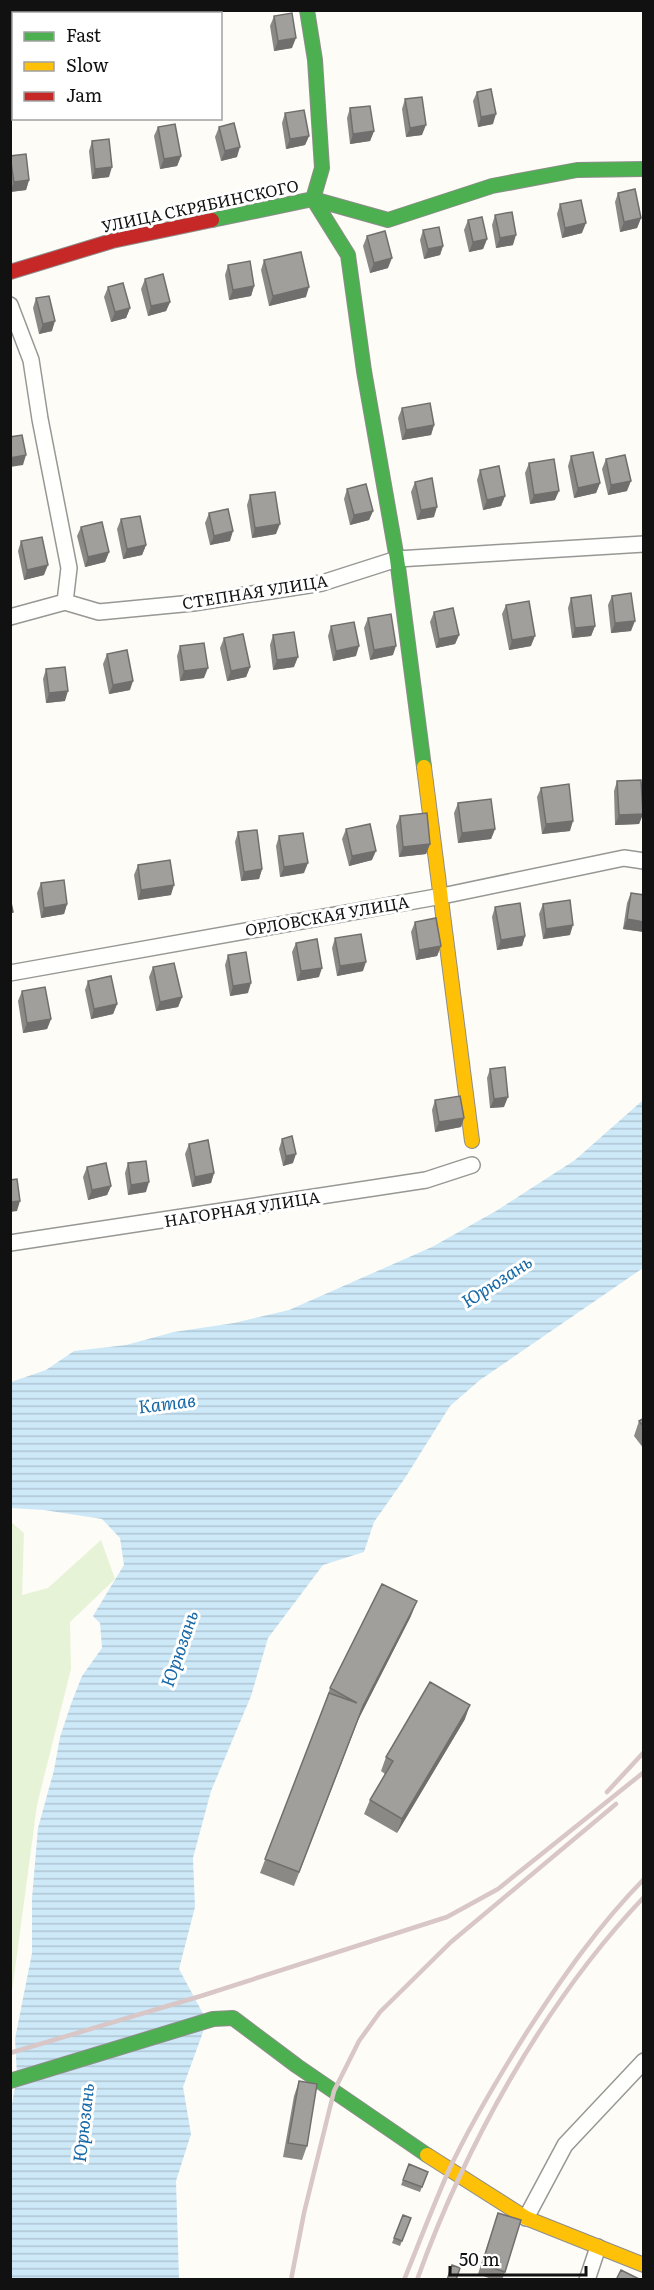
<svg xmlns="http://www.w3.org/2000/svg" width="654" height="2290" font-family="Literata,serif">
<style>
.park{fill:#e7f3d7}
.water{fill:url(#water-rules)}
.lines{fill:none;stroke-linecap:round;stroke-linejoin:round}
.street-casing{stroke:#979795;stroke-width:18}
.fast-casing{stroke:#8e8d8b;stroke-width:16}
.slow-casing{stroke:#8e8d8b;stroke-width:16}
.jam-casing{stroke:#8e8d8b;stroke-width:16}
.street{stroke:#fffffe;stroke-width:15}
.fast{stroke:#4caf50;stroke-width:14}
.slow{stroke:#ffc107;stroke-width:14}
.jam{stroke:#c62828;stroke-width:14}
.rail{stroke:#d9c6c7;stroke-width:4.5}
.wall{fill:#8a8986}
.shaded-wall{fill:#716f6d}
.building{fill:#a19f9c;stroke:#716f6d;stroke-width:1.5}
.labels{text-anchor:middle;stroke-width:6;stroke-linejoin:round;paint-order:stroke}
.street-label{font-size:16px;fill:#111;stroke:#fff}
.water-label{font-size:18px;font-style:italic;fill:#1768a6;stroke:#fff}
</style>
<defs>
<pattern id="water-rules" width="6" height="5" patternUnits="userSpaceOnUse" patternTransform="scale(1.5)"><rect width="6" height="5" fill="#cde8f7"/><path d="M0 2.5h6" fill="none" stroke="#afc6d3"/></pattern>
</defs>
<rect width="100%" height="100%" fill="#fdfcf7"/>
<path class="park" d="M11 1522 24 1533 22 1595 48 1588 101 1540 115 1579 70 1622 71 1669 37 1805 11 1999Z"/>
<path class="water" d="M643 1100V1268L480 1380 450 1406 405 1478 374 1522 364 1552 323 1565 268 1638 251 1696 211 1791 193 1858 195 1907 179 1969 207 2021 183 2087 191 2134 176 2181 179 2279H11V2110L17 2076 15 2039 32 1953V1898L38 1828 54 1770 60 1737 71 1704 82 1676 102 1648 100 1623 93 1616 124 1565 120 1538 102 1519 44 1510 11 1508V1382L46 1370 74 1351 126 1345 174 1332 234 1323 289 1310 432 1247 496 1211 575 1160Z"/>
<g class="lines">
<defs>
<path id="street" d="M10 305 31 360 40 419 69 568 65 602
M10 617 65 602 99 612 193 603 322 583 397 559 644 544
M10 973 442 896 624 858 644 861
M10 1243 426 1180 472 1165
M526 2218 565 2145 644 2061
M587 2280 598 2247"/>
<path id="fast" d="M307 10 315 60 322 168 313 199 348 255 364 371 397 559 424 767
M212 220 313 199 388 220 492 186 577 170 644 169
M10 2081 213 2019 233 2018 297 2066 427 2155"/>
<path id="slow" d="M424 767 472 1141
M427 2155 526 2218 644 2265"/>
<path id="jam" d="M10 272 112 241 212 220"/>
</defs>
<use href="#street" class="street-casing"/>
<use href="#fast" class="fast-casing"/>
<use href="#slow" class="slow-casing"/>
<use href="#jam" class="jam-casing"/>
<use href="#street" class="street"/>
<use href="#fast" class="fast"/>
<use href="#slow" class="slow"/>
<use href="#jam" class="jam"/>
<path class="rail" d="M607 1792 644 1752
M10 2053 201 1996 447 1917 498 1889 644 1772
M291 2280 304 2213 334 2091 359 2041 380 2012 451 1942 616 1804
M404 2280C419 2243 433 2206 449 2170 471 2123 498 2078 525 2035 561 1979 598 1926 644 1879
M417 2280C465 2146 545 2001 644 1897"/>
</g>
<path class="wall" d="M274 16 292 48 274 51 270 26Z
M477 92 493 124 478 127 473 101Z
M405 99 422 135 406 137 402 109Z
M350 108 374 131 370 141 350 144 347 118Z
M285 113 309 136 305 145 286 149 282 123Z
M158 127 181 156 177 166 160 169 154 136Z
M219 127 237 157 221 161 215 137Z
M92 141 109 177 92 179 89 151Z
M10 156 29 180 26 190 10 192Z
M618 193 641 218 637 228 620 232 615 202Z
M560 204 582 233 562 238 557 214Z
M495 215 513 245 496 248 492 225Z
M468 220 487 239 483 249 469 252 464 230Z
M423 230 443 246 440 255 424 259 420 240Z
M367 236 388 268 370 273 363 246Z
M264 260 306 297 269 306 261 270Z
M228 265 254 286 251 296 229 300 225 275Z
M145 279 170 302 166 311 148 316 141 289Z
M108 287 130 308 126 318 111 322 104 297Z
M36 298 52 331 39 334 33 308Z
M402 408 434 425 431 435 402 440 398 418Z
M571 456 600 483 596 493 574 498 568 466Z
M606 459 627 491 608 495 602 469Z
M529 463 555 500 530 504 525 473Z
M480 470 505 496 501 506 483 510 477 480Z
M415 482 434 517 417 520 411 492Z
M347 489 373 511 369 520 350 525 344 499Z
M250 495 276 534 252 538 247 505Z
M209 513 230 541 210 545 205 523Z
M121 519 146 545 142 555 123 559 117 529Z
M81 527 109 552 105 562 85 567 77 536Z
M21 541 44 575 24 580 18 551Z
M612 596 631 631 611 633 608 605Z
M571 598 595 626 591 636 572 638 568 608Z
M506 605 531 646 509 650 502 614Z
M434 612 459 635 455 644 436 648 430 622Z
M368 618 393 655 370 660 364 628Z
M331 626 356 656 333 661 328 636Z
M273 635 294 667 273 670 270 645Z
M224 638 250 667 246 677 227 681 220 648Z
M180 646 204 678 180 681 177 656Z
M107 654 130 690 109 694 103 664Z
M46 669 65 701 46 703 43 679Z
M617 781 643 814 639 824 615 825 614 791Z
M541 788 570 831 542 834 537 797Z
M458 803 495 829 491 839 458 843 454 813Z
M400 816 430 844 426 854 399 857 396 826Z
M346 829 372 860 349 866 342 839Z
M238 832 262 869 259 879 241 881 235 842Z
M279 836 304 873 280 877 276 846Z
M138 865 171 895 138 900 134 875Z
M41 883 67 904 64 914 41 918 37 893Z
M631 893 644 895V932L623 929 627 903Z
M543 904 570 935 543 939 539 914Z
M495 907 525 936 522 946 497 950 492 917Z
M415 922 441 946 437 956 416 960 411 932Z
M335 938 363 971 337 976 332 948Z
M296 943 319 977 297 981 292 952Z
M228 955 248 993 230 996 225 965Z
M153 967 182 997 178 1007 156 1011 149 977Z
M88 981 117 1004 113 1014 91 1019 85 990Z
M22 991 51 1019 47 1029 23 1033 18 1001Z
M490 1069 504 1107 490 1108 487 1078Z
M435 1100 464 1118 461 1127 435 1132 432 1110Z
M282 1139 293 1163 283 1166 279 1149Z
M189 1144 214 1173 211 1183 192 1187 185 1154Z
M128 1163 146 1192 128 1195 125 1173Z
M87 1167 111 1186 107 1195 88 1200 83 1177Z
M644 1418V1449L634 1436 639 1421Z
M411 1616 358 1720 294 1886 260 1873 325 1703 330 1688Z
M465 1719 397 1833 364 1814 370 1800 385 1774 381 1771 386 1757Z
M299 2081 307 2146 302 2160 283 2157 294 2096Z
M409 2164 428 2172 420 2192 401 2185Z
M498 2213 505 2272 502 2280H494L478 2274Z
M403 2215 411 2218 400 2246 392 2243Z"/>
<path class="shaded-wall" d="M296 38 292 48 274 51 278 41Z
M14 76V86H10V77Z
M496 114 493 124 478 127 481 117Z
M426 125 422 135 406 137 410 128Z
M374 131 370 141 350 144 353 134Z
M309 136 305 145 286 149 290 139Z
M240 147 237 157 221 161 225 151Z
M181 156 177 166 160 169 164 159Z
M112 167 109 177 92 179 95 169Z
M29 180 26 190 10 192 14 182Z
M641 218 637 228 620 232 624 222Z
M586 223 582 233 562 238 565 228Z
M516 235 513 245 496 248 500 238Z
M487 239 483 249 469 252 473 242Z
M443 246 440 255 424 259 428 249Z
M392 258 388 268 370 273 374 263Z
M254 286 251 296 229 300 233 290Z
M309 287 306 297 269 306 273 296Z
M170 302 166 311 148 316 151 306Z
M130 308 126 318 111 322 115 312Z
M55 321 52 331 39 334 43 324Z
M434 425 431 435 402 440 406 430Z
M26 455 23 465 10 467V458Z
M631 481 627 491 608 495 611 485Z
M600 483 596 493 574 498 578 488Z
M559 491 555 500 530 504 534 495Z
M505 496 501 506 483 510 487 500Z
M437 507 434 517 417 520 421 510Z
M373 511 369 520 350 525 354 515Z
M280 524 276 534 252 538 255 528Z
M233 531 230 541 210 545 214 536Z
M146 545 142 555 123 559 127 549Z
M109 552 105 562 85 567 88 557Z
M48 565 44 575 24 580 27 570Z
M635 621 631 631 611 633 615 623Z
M595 626 591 636 572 638 575 628Z
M459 635 455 644 436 648 439 639Z
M535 636 531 646 509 650 512 640Z
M359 646 356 656 333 661 336 651Z
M396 646 393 655 370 660 374 650Z
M298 657 294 667 273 670 277 660Z
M250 667 246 677 227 681 231 671Z
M208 668 204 678 180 681 184 671Z
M133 681 130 690 109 694 113 685Z
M68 691 65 701 46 703 49 693Z
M643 814 639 824 615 825 619 815Z
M573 821 570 831 542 834 546 824Z
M495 829 491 839 458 843 462 833Z
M430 844 426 854 399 857 403 847Z
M376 851 372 860 349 866 352 856Z
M308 863 304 873 280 877 284 867Z
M262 869 259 879 241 881 244 872Z
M174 885 171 895 138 900 141 890Z
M67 904 64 914 41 918 44 908Z
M627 919 644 922V932L623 929Z
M573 925 570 935 543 939 546 929Z
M525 936 522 946 497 950 501 940Z
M441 946 437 956 416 960 419 950Z
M366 962 363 971 337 976 340 966Z
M322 968 319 977 297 981 301 971Z
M251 983 248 993 230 996 233 986Z
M182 997 178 1007 156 1011 160 1002Z
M117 1004 113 1014 91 1019 94 1009Z
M51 1019 47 1029 23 1033 27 1023Z
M508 1097 504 1107 490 1108 494 1099Z
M464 1118 461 1127 435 1132 439 1122Z
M296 1154 293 1163 283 1166 286 1156Z
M214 1173 211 1183 192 1187 195 1177Z
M149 1182 146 1192 128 1195 131 1185Z
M111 1186 107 1195 88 1200 92 1190Z
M20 1201 17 1211 10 1212V1202Z
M417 1601 411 1616 358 1720 294 1886 363 1706Z
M470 1705 465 1719 397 1833 402 1819Z"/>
<path class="building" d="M292 13 296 38 278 41 274 16Z
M14 44V76L10 77V45Z
M491 89 496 114 481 117 477 92Z
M422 97 426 125 410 128 405 99Z
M370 106 374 131 353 134 350 108Z
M304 110 309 136 290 139 285 113Z
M234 123 240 147 225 151 219 127Z
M175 124 181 156 164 159 158 127Z
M109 139 112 167 95 169 92 141Z
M26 154 29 180 14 182 10 156Z
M635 189 641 218 624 222 618 193Z
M581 200 586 223 565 228 560 204Z
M512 212 516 235 500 238 495 215Z
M482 217 487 239 473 242 468 220Z
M439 227 443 246 428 249 423 230Z
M385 231 392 258 374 263 367 236Z
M301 252 309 287 273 296 264 260Z
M250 261 254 286 233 290 228 265Z
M163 274 170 302 151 306 145 279Z
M123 283 130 308 115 312 108 287Z
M49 296 55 321 43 324 36 298Z
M430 403 434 425 406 430 402 408Z
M22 435 26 455 10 458V437Z
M593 452 600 483 578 488 571 456Z
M625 455 631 481 611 485 606 459Z
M554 459 559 491 534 495 529 463Z
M499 466 505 496 487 500 480 470Z
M432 478 437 507 421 510 415 482Z
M366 484 373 511 354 515 347 489Z
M275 492 280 524 255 528 250 495Z
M228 509 233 531 214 536 209 513Z
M140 516 146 545 127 549 121 519Z
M102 522 109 552 88 557 81 527Z
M42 537 48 565 27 570 21 541Z
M631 593 635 621 615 623 612 596Z
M591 595 595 626 575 628 571 598Z
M529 601 535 636 512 640 506 605Z
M453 608 459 635 439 639 434 612Z
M391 614 396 646 374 650 368 618Z
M354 622 359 646 336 651 331 626Z
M294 632 298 657 277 660 273 635Z
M243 634 250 667 231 671 224 638Z
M204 643 208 668 184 671 180 646Z
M127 650 133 681 113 685 107 654Z
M65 667 68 691 49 693 46 669Z
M641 780 643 814 619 815 617 781Z
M569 784 573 821 546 824 541 788Z
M491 799 495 829 462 833 458 803Z
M427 813 430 844 403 847 400 816Z
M370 824 376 851 352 856 346 829Z
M257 830 262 869 244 872 238 832Z
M303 833 308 863 284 867 279 836Z
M170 860 174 885 141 890 138 865Z
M64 880 67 904 44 908 41 883Z
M631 893 644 895V922L627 919Z
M10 898 13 912 10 913Z
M570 900 573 925 546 929 543 904Z
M520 903 525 936 501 940 495 907Z
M436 918 441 946 419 950 415 922Z
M361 934 366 962 340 966 335 938Z
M317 939 322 968 301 971 296 943Z
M246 952 251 983 233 986 228 955Z
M174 963 182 997 160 1002 153 967Z
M111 976 117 1004 94 1009 88 981Z
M45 987 51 1019 27 1023 22 991Z
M505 1067 508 1097 494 1099 490 1069Z
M460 1096 464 1118 439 1122 435 1100Z
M292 1136 296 1154 286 1156 282 1139Z
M208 1140 214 1173 195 1177 189 1144Z
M146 1161 149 1182 131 1185 128 1163Z
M106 1163 111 1186 92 1190 87 1167Z
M17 1179 20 1201 10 1202V1180Z
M644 1418V1427L639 1421Z
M382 1584 417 1601 363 1706 299 1872 265 1859 329 1693 357 1703 330 1688Z
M430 1682 470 1705 402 1819 370 1800 393 1761 386 1757Z
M299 2081 317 2084 307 2146 288 2143Z
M409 2164 428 2172 422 2187 403 2180Z
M498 2213 521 2220 505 2272 482 2264Z
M403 2215 411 2218 402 2241 394 2238Z
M452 2265 460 2268 456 2280H447Z
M621 2270 641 2280H616Z"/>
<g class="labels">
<g class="street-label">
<text transform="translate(200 206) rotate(-12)" y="6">УЛИЦА СКРЯБИНСКОГО</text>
<text transform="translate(255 592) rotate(-9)" y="6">СТЕПНАЯ УЛИЦА</text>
<text transform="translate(327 916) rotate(-10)" y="6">ОРЛОВСКАЯ УЛИЦА</text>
<text transform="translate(242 1209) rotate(-9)" y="6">НАГОРНАЯ УЛИЦА</text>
</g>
<g class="water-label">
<text transform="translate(497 1282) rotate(-33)" y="6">Юрюзань</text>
<text transform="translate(167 1404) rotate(-7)" y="6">Катав</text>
<text transform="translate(180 1649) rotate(-71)" y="6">Юрюзань</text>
<text transform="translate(84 2123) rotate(-84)" y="6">Юрюзань</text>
</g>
</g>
<rect width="654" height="2290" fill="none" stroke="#111111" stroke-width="24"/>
<rect x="12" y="12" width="210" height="108" fill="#ffffff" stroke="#a0a0a0" stroke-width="1.5"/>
<rect x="24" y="32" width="30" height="9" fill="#4caf50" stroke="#a0a0a0" stroke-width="1.5"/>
<text x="66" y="42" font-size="18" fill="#111111">Fast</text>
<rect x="24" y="62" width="30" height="9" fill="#ffc107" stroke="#a0a0a0" stroke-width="1.5"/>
<text x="66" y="72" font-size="18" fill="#111111">Slow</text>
<rect x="24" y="92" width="30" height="9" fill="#c62828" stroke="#a0a0a0" stroke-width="1.5"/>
<text x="66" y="102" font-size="18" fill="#111111">Jam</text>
<path d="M450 2266v9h136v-9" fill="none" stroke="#111111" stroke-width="3"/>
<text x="459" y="2266" font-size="18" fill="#111111" stroke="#ffffff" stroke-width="4.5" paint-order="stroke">50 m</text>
</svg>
